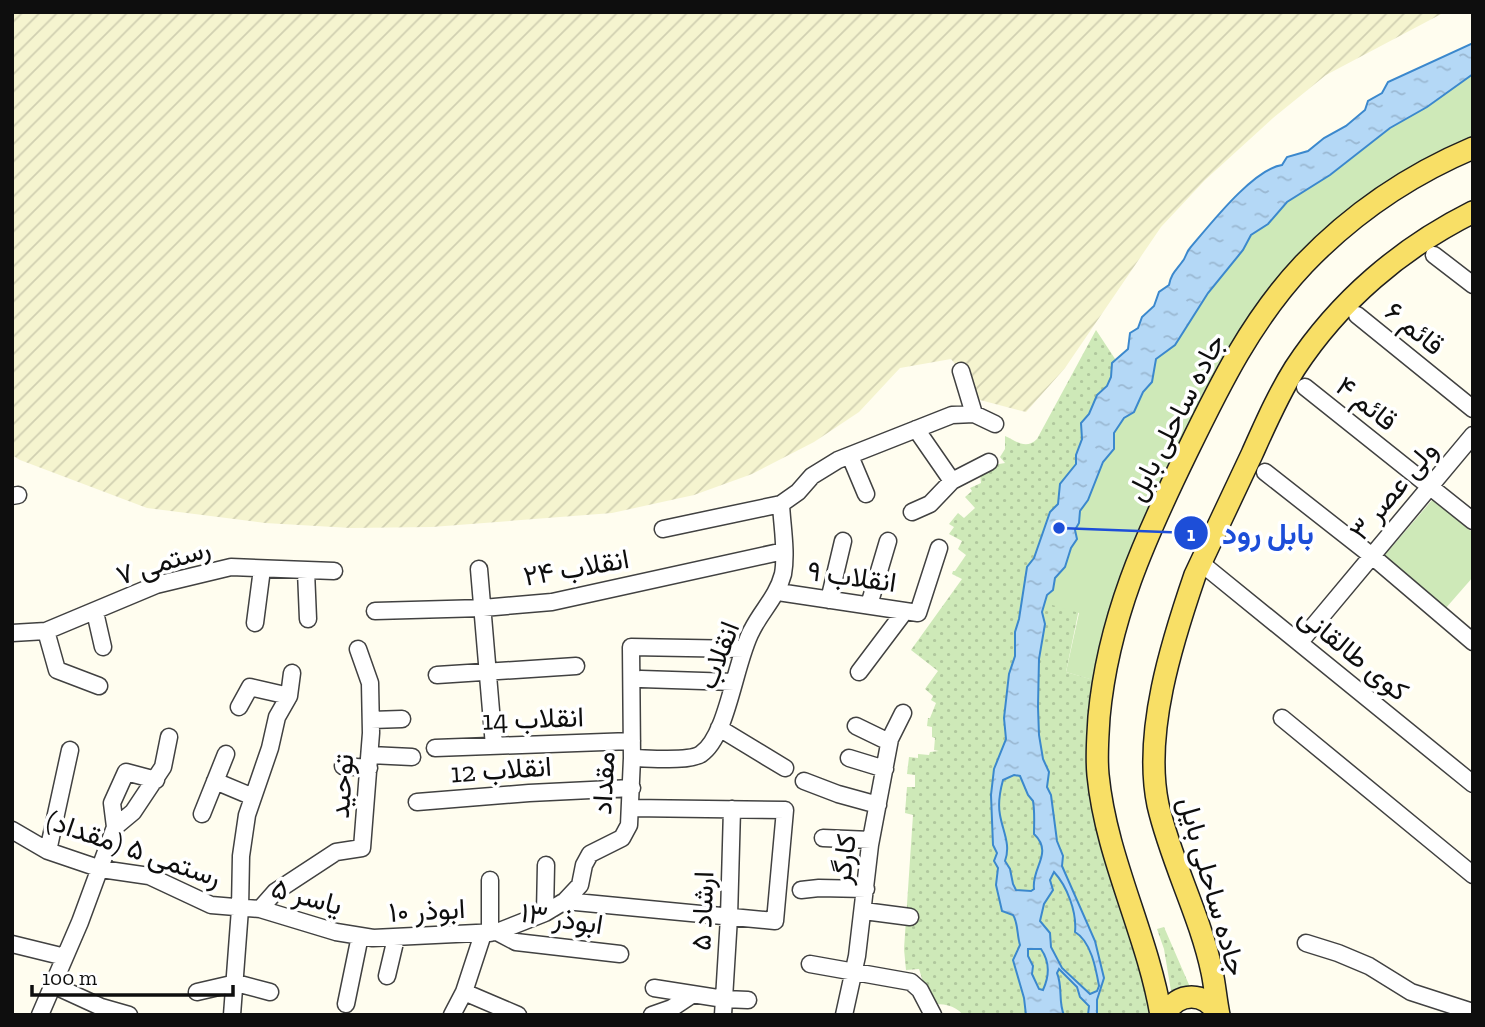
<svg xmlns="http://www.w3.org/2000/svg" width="1485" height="1027" font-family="'Zilla Slab',Vazirmatn,serif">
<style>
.farmland{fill:url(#farmland-furrows)}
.grass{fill:url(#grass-dots)}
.park{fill:#cee9b8}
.water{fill:url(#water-ripples);stroke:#3b88cd;stroke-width:2;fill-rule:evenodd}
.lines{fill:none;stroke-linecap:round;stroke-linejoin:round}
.minor-casing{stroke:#414141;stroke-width:19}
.major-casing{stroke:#1f1f1f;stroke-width:24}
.minor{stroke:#fff;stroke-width:16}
.major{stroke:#f8df66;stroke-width:21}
.labels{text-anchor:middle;stroke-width:7;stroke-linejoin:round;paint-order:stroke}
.street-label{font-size:28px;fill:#0e0e0e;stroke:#fff}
.leader{fill:none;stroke:#1d4ed8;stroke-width:2.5}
.callout-dot{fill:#1d4ed8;stroke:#fff;stroke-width:2.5}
.mark-label{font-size:21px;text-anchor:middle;font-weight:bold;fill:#fff}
.callout-label{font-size:30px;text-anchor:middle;font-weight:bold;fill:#1d4ed8;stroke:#fff;stroke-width:7;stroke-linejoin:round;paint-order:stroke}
</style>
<defs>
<pattern id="farmland-furrows" width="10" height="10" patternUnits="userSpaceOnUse" patternTransform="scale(1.75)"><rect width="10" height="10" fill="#f5f4cf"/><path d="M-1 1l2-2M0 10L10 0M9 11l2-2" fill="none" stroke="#d1d0b1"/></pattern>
<pattern id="grass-dots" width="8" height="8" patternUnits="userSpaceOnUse" patternTransform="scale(1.75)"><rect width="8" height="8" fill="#cee9b8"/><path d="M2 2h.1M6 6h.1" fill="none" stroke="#b0c79d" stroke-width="1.8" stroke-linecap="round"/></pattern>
<pattern id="water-ripples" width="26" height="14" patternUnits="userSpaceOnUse" patternTransform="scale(1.75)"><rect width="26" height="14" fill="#b4d8f6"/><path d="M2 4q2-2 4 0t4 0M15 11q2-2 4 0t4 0" fill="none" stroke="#9ab8d2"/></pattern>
</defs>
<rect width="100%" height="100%" fill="#fffdef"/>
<path class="farmland" d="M12 12H1445L1326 75 1273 118 1205 180 1161 227 1065 368 1026 412 980 400 970 382 951 359 900 368 859 412 814 442 752 474 694 495 612 513 432 527 351 528 265 523 147 508 20 460 12 455Z"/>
<path class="grass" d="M1096 330 1127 377 1066 672 1101 682 1106 861 1154 1015H963C954 1004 943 1004 930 1004L919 969 906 970 904 949 913 815 905 813 907 787H915V775L907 774 909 757 918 758V754L929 755 930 752 939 751 934 750 935 738 932 737V727L927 726 928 718H930L936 703 931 700 933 696 925 689 938 671 911 650 962 579 952 574 953 571H955L966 555 958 549 962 541 949 534 954 527 949 524 958 513 964 518 975 508 965 497 972 491 970 488 981 483 980 474 993 465 1005 463 1000 457 1005 449V436C1016 441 1026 450 1037 439Z
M1164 927 1190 987 1171 991 1164 949 1157 929Z"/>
<path class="park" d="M1473 46V148L1436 165 1279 293 1147 534 1103 683 1066 672 1079 613 1039 601 1127 377 1318 157 1393 87Z
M1433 499 1473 533V577L1445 609 1384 556Z"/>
<path class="water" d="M1473 43V74L1427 107 1390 128 1330 175 1287 202 1268 224 1251 235 1243 250 1208 293 1175 345 1156 359 1152 382 1143 392 1134 412 1124 418 1114 433V449L1103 462 1088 500 1080 511 1079 523 1075 530 1077 539 1071 548 1065 567 1055 578 1053 590 1047 595 1042 612 1045 624 1039 659 1038 707 1039 735 1043 759 1049 772 1047 787 1051 795 1057 841 1063 856 1062 866 1095 941 1104 978 1097 1000V1015H1088L1089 1006 1080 997 1077 987 1059 969 1057 973C1063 987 1058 1002 1064 1015H1026L1024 998 1013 960 1020 945C1017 936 1018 922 1013 915L1002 911 996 885 998 868 994 861 997 853 993 845 991 795 994 769 1006 739 1004 718 1009 674 1015 656V632L1019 619 1027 567 1034 558 1050 512 1058 504 1060 484 1076 464V455L1082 439 1081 423 1089 414 1097 395 1107 386 1111 377 1112 363 1128 349 1130 333 1138 328 1142 317 1154 306 1159 292 1169 285C1171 274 1176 270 1182 262 1186 258 1186 252 1190 248 1209 226 1253 169 1282 165L1287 157 1308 151 1324 138 1346 126 1365 110 1368 101 1382 93 1388 82ZM1014 775 1020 776 1028 795 1033 801C1035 813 1034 822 1034 834 1054 853 1031 868 1034 889L1031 891 1016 890 1013 884 1010 869 1005 861C1011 845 1003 832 1000 815 998 805 1000 791 1003 780ZM1054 872C1067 886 1077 912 1075 932 1091 941 1096 969 1099 986L1097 991 1090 994 1062 968 1051 947 1050 933 1040 921 1044 904 1053 890 1050 880ZM1028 949H1041C1050 962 1049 977 1043 990L1039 989 1032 974 1033 966 1028 956Z"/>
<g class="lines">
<defs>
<path id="minor" d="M1434 255 1473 285
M1357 315 1473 409
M961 371 974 414
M1305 387 1473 521
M916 429 952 481
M850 456 866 494
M1265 472 1372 556 1473 642
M12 496 18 495
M912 512 930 504 952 481 989 462
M663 529 781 504 798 492 812 476 838 460 952 415 974 414 995 424
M1201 563 1473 784
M479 569 494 746
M306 571 308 619
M778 592 918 613 939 548
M829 600 843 541
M869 605 888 541
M375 611 483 608 552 602 784 551
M95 612 103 647
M255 623 262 569
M46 631 57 670 99 686
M12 633 46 631 156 585 231 567 334 571
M1300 642 1473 435
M859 672 905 611
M437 675 576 666
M641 679 734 682
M239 707 250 687 289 696
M1282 718 1473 875
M371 720 402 719
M856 726 889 742
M719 728 785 768
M435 748 632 741
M370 755 412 757
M632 758C647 758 690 762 701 754 728 736 735 660 752 630 762 610 777 597 783 574 787 552 782 526 781 504
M849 758 885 769
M343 766 369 768
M215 781 253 797
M804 781 838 794 878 805
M417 802 529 793 632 788
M202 814 226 754
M115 827 112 803 126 772 156 780
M12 830 48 851 101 869 149 876 211 905 260 909 336 932 373 938 497 932 545 913 565 901 580 885 584 865 590 854 622 838 629 825 632 758 631 647 744 649
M823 838 871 840
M48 851 70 750
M490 880V933
M801 890 819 888 866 889
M565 901 775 921 785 810 631 808
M260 909 275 892 336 852 362 848 371 733 370 683 358 649
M864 911 910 917
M545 913 546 865
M497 932 516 942 620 954
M1306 943 1338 953 1369 966 1411 992 1473 1012
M12 944 65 957
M810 964 911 982 920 990 933 1015
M387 976 396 938
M53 985 101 1007 129 1015
M654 988 724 999 748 1000
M197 992 236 983 270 992
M464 992 518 1015
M346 1004 360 936
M40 1015 80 922 115 827 133 812 163 767 169 737
M232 1015 240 909 241 856 247 815 270 748 277 717 289 696 292 673
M452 1015 464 992 483 934
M652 1015 672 1008 693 994
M723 1015 729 917 732 809
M844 1015 857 956 870 845 890 739 903 713"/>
<path id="major" d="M1161 1015C1147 933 1106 858 1098 775 1096 755 1098 736 1099 717 1108 619 1145 538 1187 452 1220 384 1252 319 1304 264 1352 214 1409 175 1473 148
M1165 1015C1177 991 1206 991 1218 1015
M1219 1015C1216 1001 1215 986 1212 972 1200 915 1171 862 1158 805 1143 733 1172 642 1195 575 1214 535 1233 494 1252 454 1265 425 1278 395 1295 368 1339 301 1401 248 1473 212"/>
</defs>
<use href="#minor" class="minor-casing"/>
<use href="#major" class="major-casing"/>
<use href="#minor" class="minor"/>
<use href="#major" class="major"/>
</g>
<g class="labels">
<g class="street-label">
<text transform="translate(1415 328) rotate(39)" y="10">قائم ۶</text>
<text transform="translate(1367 403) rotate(38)" y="10">قائم ۴</text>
<text transform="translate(1175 417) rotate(-63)" y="10">جاده ساحلی بابل</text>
<text transform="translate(1393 490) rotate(-50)" y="10">ولی عصر ۳</text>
<text transform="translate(163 561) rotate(-18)" y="10">رستمی ۷</text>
<text transform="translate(576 567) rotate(-10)" y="10">انقلاب ۲۴</text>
<text transform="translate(852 576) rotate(8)" y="10">انقلاب ۹</text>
<text transform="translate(1354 653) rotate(39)" y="10">کوی طالقانی</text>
<text transform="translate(718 655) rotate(-69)" y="10">انقلاب</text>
<text transform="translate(533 718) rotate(-2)" y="10">انقلاب 14</text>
<text transform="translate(501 769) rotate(-4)" y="10">انقلاب 12</text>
<text transform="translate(603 783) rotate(-87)" y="10">مقداد</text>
<text transform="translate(341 786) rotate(-86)" y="10">توحید</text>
<text transform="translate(134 848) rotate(19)" y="10">رستمی ۵ (مقداد)</text>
<text transform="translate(843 859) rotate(-83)" y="10">کارگر</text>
<text transform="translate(1213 886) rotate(74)" y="10">جاده ساحلی بایل</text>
<text transform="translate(307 896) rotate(15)" y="10">یاسر ۵</text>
<text transform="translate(427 910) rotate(-3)" y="10">ابوذر ۱۰</text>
<text transform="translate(702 911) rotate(-88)" y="10">ارشاد ۵</text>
<text transform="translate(562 918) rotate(9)" y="10">ابوذر ۱۳</text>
</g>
</g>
<path class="leader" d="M1059 528L1191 533"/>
<g class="callout-dot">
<circle cx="1059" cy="528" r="7"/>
<circle cx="1191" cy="533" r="18"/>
</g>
<g class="mark-label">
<text x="1191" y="541">1</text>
</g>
<g class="callout-label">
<text x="1268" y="544">بابل رود</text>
</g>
<rect width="1485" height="1027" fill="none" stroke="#0e0e0e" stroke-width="28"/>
<path d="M32 985v10h201v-10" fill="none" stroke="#0e0e0e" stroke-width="3.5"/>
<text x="42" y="985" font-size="21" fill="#0e0e0e" stroke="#ffffff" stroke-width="5" paint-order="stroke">100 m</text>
</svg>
